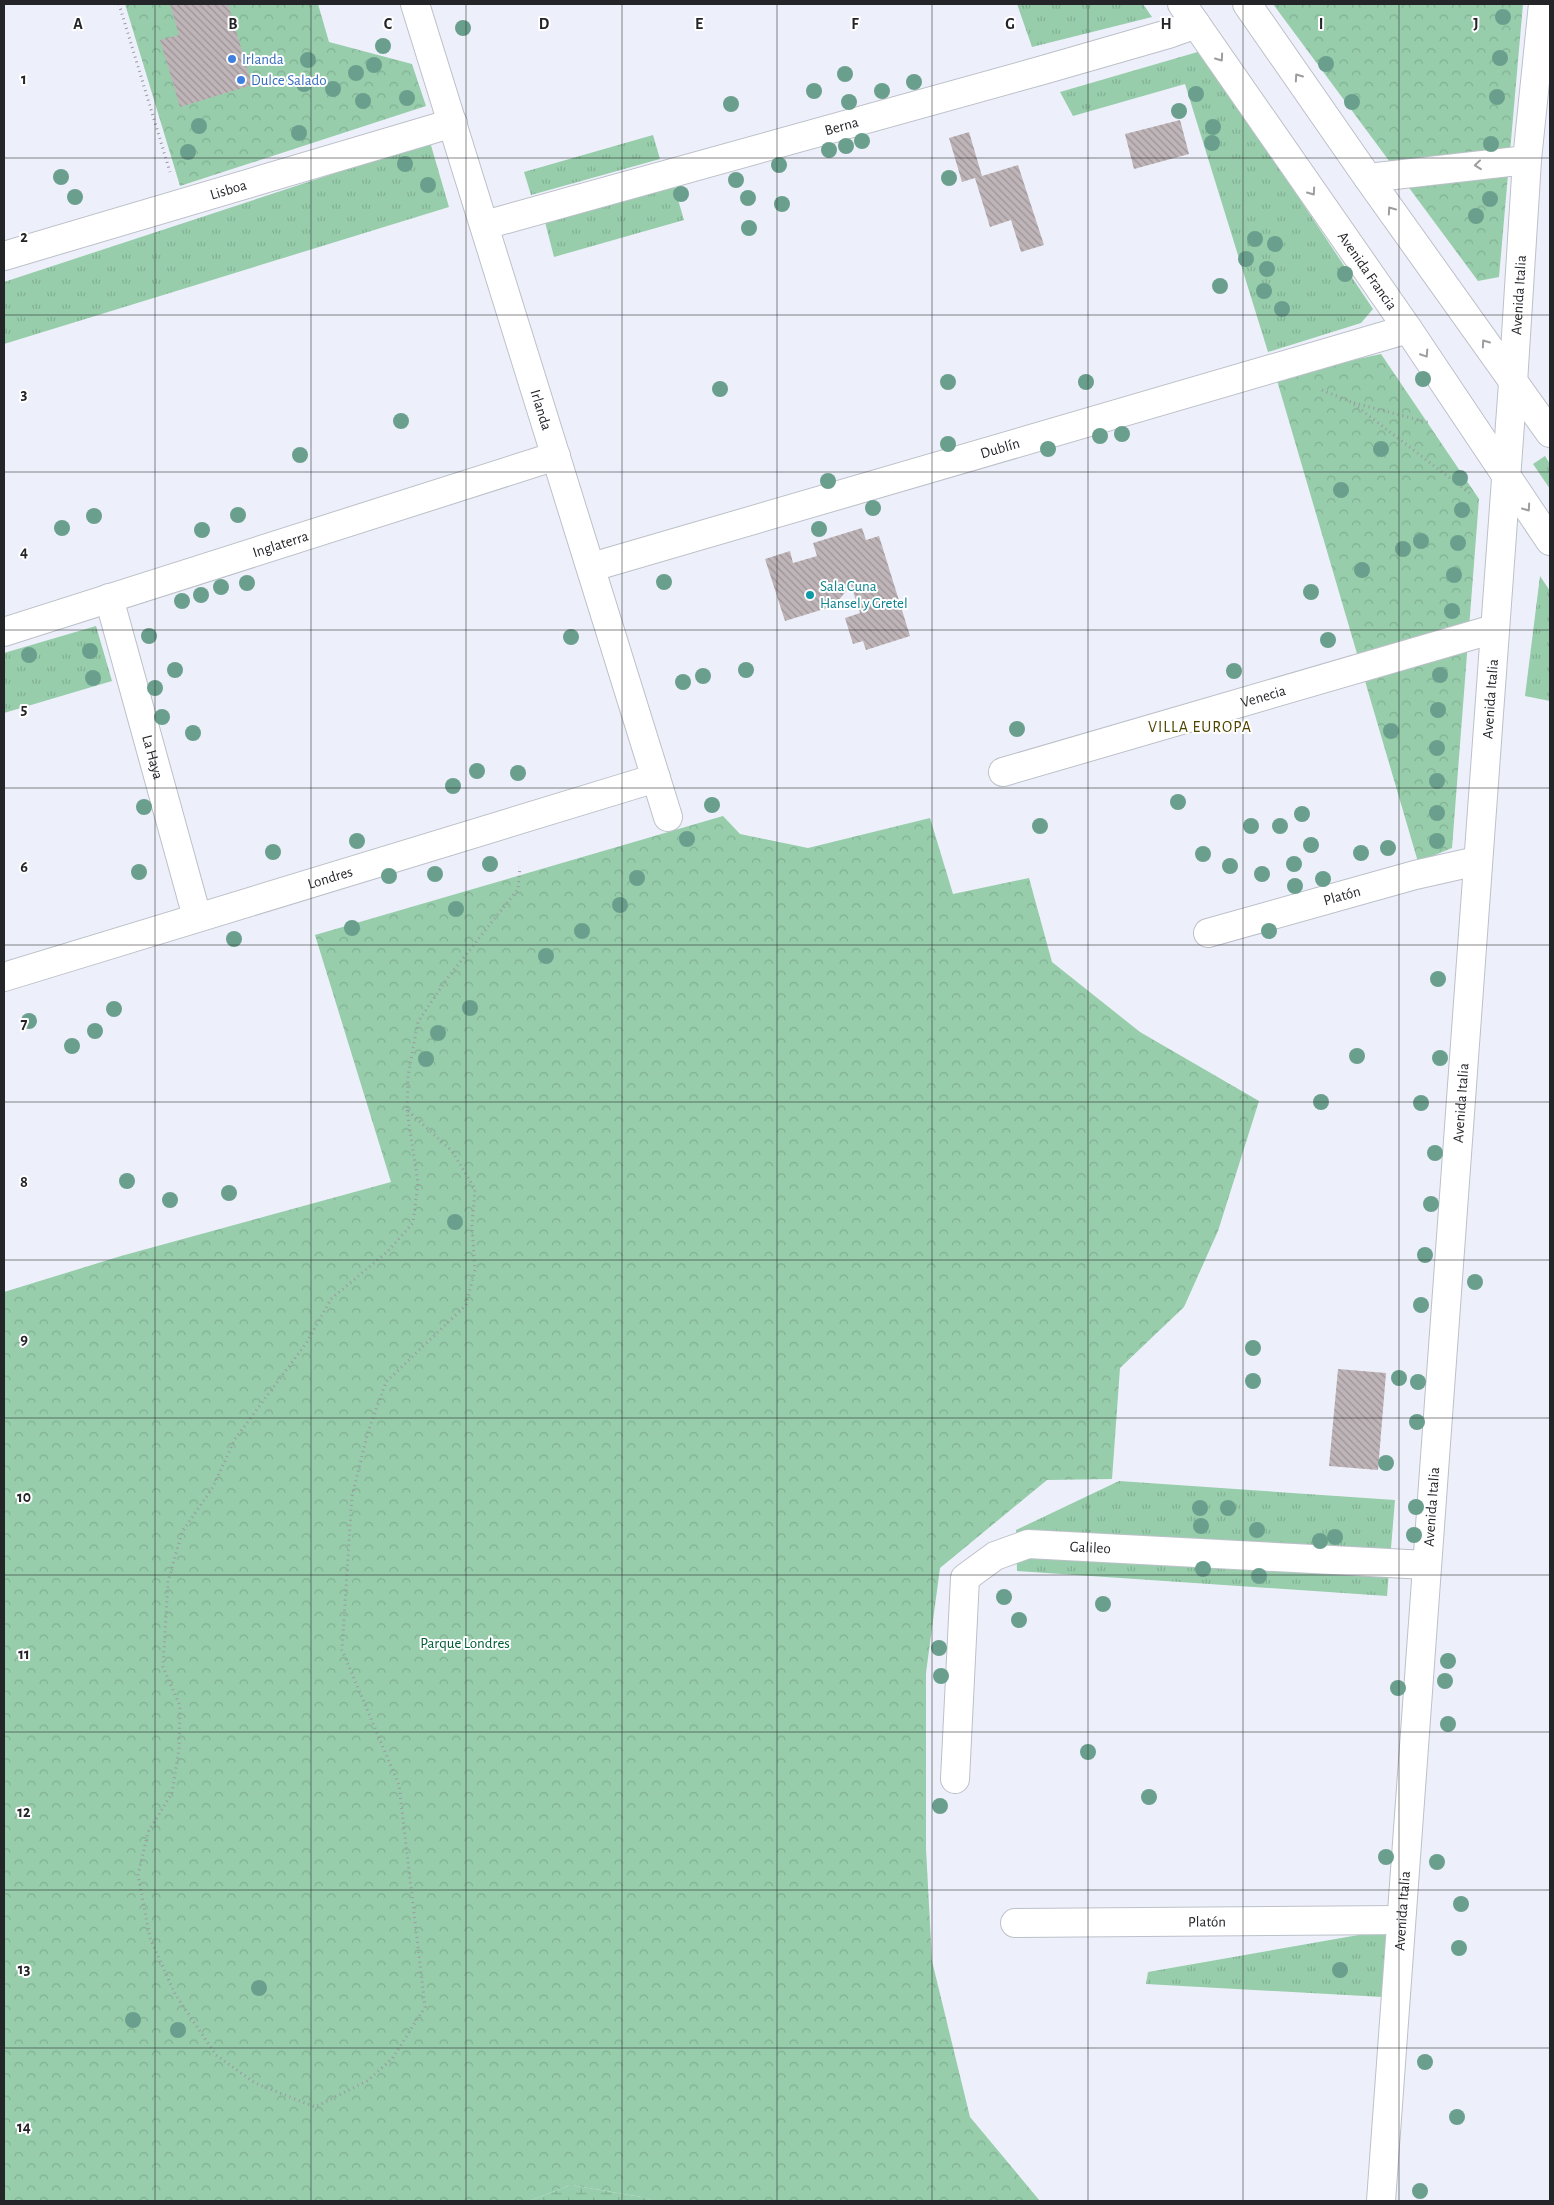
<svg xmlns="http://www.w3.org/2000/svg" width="1554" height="2205" font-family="'Alegreya Sans',sans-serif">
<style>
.grass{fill:url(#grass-tufts)}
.forest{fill:url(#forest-crowns)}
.wetland{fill:url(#wetland-marsh)}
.building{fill:url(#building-back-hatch)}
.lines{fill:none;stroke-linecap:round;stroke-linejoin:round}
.minor-casing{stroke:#bcc0c9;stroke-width:30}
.major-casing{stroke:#bcc0c9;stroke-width:30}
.path{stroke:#989aa2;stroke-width:3;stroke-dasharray:1 4;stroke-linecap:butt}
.minor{stroke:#fff;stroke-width:28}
.major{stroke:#fff;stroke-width:28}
.tree{fill:#6b9f8d}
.oneway{stroke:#9c9d9f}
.grid{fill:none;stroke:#242529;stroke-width:1;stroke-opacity:0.55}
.shop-dot{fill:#3f7fe0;stroke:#fff;stroke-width:2}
.culture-dot{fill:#0f9aa8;stroke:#fff;stroke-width:2}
.labels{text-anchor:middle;stroke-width:4;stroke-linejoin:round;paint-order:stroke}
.shop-label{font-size:15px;fill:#366cbe;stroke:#fff;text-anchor:start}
.street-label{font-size:15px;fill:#242529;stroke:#fff}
.culture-label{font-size:15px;fill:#0d838f;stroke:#fff;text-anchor:start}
.park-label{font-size:15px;fill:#005c34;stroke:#fff}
.neighbourhood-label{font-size:16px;letter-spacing:1px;fill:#4f4400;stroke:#fff}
.grid-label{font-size:16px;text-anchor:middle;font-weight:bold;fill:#242529;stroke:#fff;stroke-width:4;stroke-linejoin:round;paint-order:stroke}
</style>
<defs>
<pattern id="grass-tufts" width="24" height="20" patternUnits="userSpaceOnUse" patternTransform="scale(1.25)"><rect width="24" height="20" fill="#97cdab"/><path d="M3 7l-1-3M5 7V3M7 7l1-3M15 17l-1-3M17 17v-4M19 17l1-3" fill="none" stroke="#82b093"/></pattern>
<pattern id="forest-crowns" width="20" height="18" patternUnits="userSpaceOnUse" patternTransform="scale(1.25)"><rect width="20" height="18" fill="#97cdab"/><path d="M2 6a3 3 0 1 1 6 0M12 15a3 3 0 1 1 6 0" fill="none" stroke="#82b093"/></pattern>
<pattern id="wetland-marsh" width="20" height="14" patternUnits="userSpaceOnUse" patternTransform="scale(1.25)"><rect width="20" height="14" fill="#97cdab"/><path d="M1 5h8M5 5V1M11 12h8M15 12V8" fill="none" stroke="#82b093"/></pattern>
<pattern id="building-back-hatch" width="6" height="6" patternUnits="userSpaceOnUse" patternTransform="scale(1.25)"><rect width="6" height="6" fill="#bfb5b9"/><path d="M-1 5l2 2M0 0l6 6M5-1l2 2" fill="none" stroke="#9b9396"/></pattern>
</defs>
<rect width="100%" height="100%" fill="#edf0fa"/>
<path class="grass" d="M1017 4H1143L1152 17 1032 47Z
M1201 51 1373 309 1361 323 1268 352 1185 84 1073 116 1060 92Z
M653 135 660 159 531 195 524 172Z
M430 142 449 207 4 344V282Z
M674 186 684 220 554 257 545 222Z
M1545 456 1550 464V489L1533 464Z
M1540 576 1550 591V701L1525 696Z
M96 626 112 681 4 713V653Z
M1119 1481 1395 1500 1387 1596 1017 1571 1016 1530Z
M1387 1930 1382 1997 1146 1984 1148 1972Z"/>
<path class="forest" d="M125 4H318L329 42 412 64 426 106 180 186Z
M1273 4H1523L1499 277 1478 281Z
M1381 354 1479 499 1452 848 1418 862 1276 377Z
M723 816 740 834 808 848 930 818 953 894 1029 878 1052 962 1140 1032 1259 1101 1218 1231 1184 1307 1120 1368 1112 1479 1047 1480 940 1568 926 1673V1849L932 1961 970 2117 1040 2201H652L647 2198 571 2185 529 2201H4V1292L121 1256 391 1182 315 935Z"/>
<path class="wetland" d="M571 2185 647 2198 652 2201H529Z"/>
<path class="building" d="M170 4H228L252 85 180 107 160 40 179 35Z
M1180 120 1189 154 1134 169 1125 134Z
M969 132 982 176 1018 165 1044 245 1021 252 1011 220 990 227 975 178 962 182 949 138Z
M862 528 866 540 879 536 910 636 866 650 863 641 853 644 845 618 860 613 851 585 834 606 785 621 765 559 790 551 793 563 817 556 813 543Z
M1338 1369 1386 1373 1378 1470 1329 1466Z"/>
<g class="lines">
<defs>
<g id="minor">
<path id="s1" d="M415 4 668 817"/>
<path id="s2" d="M485 225 1043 70 1168 34 1196 24"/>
<path id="s3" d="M4 256 453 123"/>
<path id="s4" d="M592 567 1408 329"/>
<path id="s5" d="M109 598 197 917"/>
<path id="s6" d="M4 632 556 456"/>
<path id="s7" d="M1003 772 1494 629"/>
<path id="s8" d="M1208 933 1415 875 1477 861"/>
<path id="s9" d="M4 977 656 778"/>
<path id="s10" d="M955 1779 965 1578 995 1556 1028 1544 1426 1565"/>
<path id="s11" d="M1015 1923 1400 1920"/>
<path id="s12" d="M1381 2201 1513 383 1527 160 1543 4"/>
</g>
<g id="major">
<path id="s13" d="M1182 4 1408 329 1550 541"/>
<path d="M1247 4 1368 178 1550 433"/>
<path d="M1368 178 1527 160"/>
</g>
</defs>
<use href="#minor" class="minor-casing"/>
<use href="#major" class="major-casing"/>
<path class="path" d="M119 4 170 172
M1322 390 1351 402 1472 495
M1354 403 1431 423
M407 1110 418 1183 413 1223 387 1252 331 1299 307 1342 235 1439 213 1487 182 1532 168 1582 163 1667 180 1706 179 1749 172 1793 148 1832 138 1875 150 1938 175 1994 216 2055 255 2083 315 2107 367 2081 392 2059 425 2007 399 1785 342 1650 352 1496 368 1432 386 1382 466 1305 475 1270 472 1226 475 1189 452 1151 407 1110 408 1076 418 1022 446 980 518 889 520 867"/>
<use href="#minor" class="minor"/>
<use href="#major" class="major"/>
</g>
<g class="tree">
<circle cx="1503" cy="17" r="8"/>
<circle cx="463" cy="28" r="8"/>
<circle cx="383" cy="46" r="8"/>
<circle cx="1500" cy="58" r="8"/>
<circle cx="308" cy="60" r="8"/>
<circle cx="1326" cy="64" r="8"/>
<circle cx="374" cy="65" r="8"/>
<circle cx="356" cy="73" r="8"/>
<circle cx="845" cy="74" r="8"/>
<circle cx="914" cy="82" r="8"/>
<circle cx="304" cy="84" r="8"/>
<circle cx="333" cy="89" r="8"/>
<circle cx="814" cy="91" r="8"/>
<circle cx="882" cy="91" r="8"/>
<circle cx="1196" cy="94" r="8"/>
<circle cx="1497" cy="97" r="8"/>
<circle cx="407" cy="98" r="8"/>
<circle cx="363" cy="101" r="8"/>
<circle cx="849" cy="102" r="8"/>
<circle cx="1352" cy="102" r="8"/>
<circle cx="731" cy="104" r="8"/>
<circle cx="1179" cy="111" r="8"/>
<circle cx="199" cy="126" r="8"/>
<circle cx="1213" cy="127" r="8"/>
<circle cx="299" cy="133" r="8"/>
<circle cx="862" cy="141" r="8"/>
<circle cx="1212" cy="143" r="8"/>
<circle cx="1491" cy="144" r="8"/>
<circle cx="846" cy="146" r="8"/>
<circle cx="829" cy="150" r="8"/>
<circle cx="188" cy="152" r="8"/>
<circle cx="405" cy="164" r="8"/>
<circle cx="779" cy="165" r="8"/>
<circle cx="61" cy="177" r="8"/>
<circle cx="949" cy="178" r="8"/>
<circle cx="736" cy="180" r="8"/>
<circle cx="428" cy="185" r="8"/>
<circle cx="681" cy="194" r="8"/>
<circle cx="75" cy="197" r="8"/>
<circle cx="748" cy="198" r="8"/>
<circle cx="1490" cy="199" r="8"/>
<circle cx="782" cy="204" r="8"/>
<circle cx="1476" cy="216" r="8"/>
<circle cx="749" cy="228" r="8"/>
<circle cx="1255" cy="239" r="8"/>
<circle cx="1275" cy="244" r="8"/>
<circle cx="1246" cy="259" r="8"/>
<circle cx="1267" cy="269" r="8"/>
<circle cx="1345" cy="274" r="8"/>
<circle cx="1220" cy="286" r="8"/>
<circle cx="1264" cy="291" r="8"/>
<circle cx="1282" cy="309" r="8"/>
<circle cx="1423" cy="379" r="8"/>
<circle cx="948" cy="382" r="8"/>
<circle cx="1086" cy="382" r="8"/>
<circle cx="720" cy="389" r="8"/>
<circle cx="401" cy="421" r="8"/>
<circle cx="1122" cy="434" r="8"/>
<circle cx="1100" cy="436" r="8"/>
<circle cx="948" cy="444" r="8"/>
<circle cx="1048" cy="449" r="8"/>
<circle cx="1381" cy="449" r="8"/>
<circle cx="300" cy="455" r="8"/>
<circle cx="1460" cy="478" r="8"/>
<circle cx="828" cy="481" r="8"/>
<circle cx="1341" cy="490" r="8"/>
<circle cx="873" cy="508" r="8"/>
<circle cx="1462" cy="510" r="8"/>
<circle cx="238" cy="515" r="8"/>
<circle cx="94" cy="516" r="8"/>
<circle cx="62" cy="528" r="8"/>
<circle cx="819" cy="529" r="8"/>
<circle cx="202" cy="530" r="8"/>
<circle cx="1421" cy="541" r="8"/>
<circle cx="1458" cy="543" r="8"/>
<circle cx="1403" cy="549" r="8"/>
<circle cx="1362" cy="570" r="8"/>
<circle cx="1454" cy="575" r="8"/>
<circle cx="664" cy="582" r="8"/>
<circle cx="247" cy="583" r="8"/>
<circle cx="221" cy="587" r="8"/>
<circle cx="1311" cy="592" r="8"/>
<circle cx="201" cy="595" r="8"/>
<circle cx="182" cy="601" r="8"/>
<circle cx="1452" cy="611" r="8"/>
<circle cx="149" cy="636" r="8"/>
<circle cx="571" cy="637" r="8"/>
<circle cx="1328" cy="640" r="8"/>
<circle cx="90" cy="651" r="8"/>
<circle cx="29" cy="655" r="8"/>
<circle cx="175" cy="670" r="8"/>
<circle cx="746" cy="670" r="8"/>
<circle cx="1234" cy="671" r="8"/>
<circle cx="1440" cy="675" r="8"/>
<circle cx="703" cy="676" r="8"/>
<circle cx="93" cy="678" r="8"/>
<circle cx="683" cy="682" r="8"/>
<circle cx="155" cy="688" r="8"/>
<circle cx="1438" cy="710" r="8"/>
<circle cx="162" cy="717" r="8"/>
<circle cx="1017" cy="729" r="8"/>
<circle cx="1391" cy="731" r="8"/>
<circle cx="193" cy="733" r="8"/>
<circle cx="1437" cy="748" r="8"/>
<circle cx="477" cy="771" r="8"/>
<circle cx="518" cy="773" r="8"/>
<circle cx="1437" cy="781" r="8"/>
<circle cx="453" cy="786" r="8"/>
<circle cx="1178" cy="802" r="8"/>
<circle cx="712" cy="805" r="8"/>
<circle cx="144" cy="807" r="8"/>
<circle cx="1437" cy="813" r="8"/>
<circle cx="1302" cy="814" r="8"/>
<circle cx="1040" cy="826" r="8"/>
<circle cx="1251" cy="826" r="8"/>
<circle cx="1280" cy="826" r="8"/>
<circle cx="687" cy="839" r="8"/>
<circle cx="357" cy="841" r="8"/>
<circle cx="1437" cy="841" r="8"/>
<circle cx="1311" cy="845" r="8"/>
<circle cx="1388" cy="848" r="8"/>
<circle cx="273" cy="852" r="8"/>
<circle cx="1361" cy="853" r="8"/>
<circle cx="1203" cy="854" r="8"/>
<circle cx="490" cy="864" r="8"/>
<circle cx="1294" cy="864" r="8"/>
<circle cx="1230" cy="866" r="8"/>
<circle cx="139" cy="872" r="8"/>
<circle cx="435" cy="874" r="8"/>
<circle cx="1262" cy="874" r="8"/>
<circle cx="389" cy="876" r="8"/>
<circle cx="637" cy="878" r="8"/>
<circle cx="1323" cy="879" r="8"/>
<circle cx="1295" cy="886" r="8"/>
<circle cx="620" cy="905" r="8"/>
<circle cx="456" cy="909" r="8"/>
<circle cx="352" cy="928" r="8"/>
<circle cx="582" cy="931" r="8"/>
<circle cx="1269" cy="931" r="8"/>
<circle cx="234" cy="939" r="8"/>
<circle cx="546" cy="956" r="8"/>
<circle cx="1438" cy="979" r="8"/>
<circle cx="470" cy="1008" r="8"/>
<circle cx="114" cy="1009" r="8"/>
<circle cx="29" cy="1021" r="8"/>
<circle cx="95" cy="1031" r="8"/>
<circle cx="438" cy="1033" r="8"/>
<circle cx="72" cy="1046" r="8"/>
<circle cx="1357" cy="1056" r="8"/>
<circle cx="1440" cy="1058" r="8"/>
<circle cx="426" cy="1059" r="8"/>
<circle cx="1321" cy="1102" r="8"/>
<circle cx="1421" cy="1103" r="8"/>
<circle cx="1435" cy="1153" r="8"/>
<circle cx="127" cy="1181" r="8"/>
<circle cx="229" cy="1193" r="8"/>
<circle cx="170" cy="1200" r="8"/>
<circle cx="1431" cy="1204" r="8"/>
<circle cx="455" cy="1222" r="8"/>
<circle cx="1425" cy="1255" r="8"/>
<circle cx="1475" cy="1282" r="8"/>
<circle cx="1421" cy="1305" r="8"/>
<circle cx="1253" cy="1348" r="8"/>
<circle cx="1399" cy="1378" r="8"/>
<circle cx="1253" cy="1381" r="8"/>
<circle cx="1418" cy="1382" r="8"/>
<circle cx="1417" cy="1422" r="8"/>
<circle cx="1386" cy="1463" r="8"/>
<circle cx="1416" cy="1507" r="8"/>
<circle cx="1200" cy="1508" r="8"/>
<circle cx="1228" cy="1508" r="8"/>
<circle cx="1201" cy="1526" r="8"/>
<circle cx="1257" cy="1530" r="8"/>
<circle cx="1414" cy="1535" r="8"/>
<circle cx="1335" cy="1537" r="8"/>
<circle cx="1320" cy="1541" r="8"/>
<circle cx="1203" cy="1569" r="8"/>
<circle cx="1259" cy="1576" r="8"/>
<circle cx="1004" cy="1597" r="8"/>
<circle cx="1103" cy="1604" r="8"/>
<circle cx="1019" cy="1620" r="8"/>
<circle cx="939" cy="1648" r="8"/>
<circle cx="1448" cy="1661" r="8"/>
<circle cx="941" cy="1676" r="8"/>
<circle cx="1445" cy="1681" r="8"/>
<circle cx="1398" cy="1688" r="8"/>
<circle cx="1448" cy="1724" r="8"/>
<circle cx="1088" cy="1752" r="8"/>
<circle cx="1149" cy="1797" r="8"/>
<circle cx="940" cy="1806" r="8"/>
<circle cx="1386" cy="1857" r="8"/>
<circle cx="1437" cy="1862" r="8"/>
<circle cx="1461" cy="1904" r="8"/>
<circle cx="1459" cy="1948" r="8"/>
<circle cx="1340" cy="1970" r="8"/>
<circle cx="259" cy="1988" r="8"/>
<circle cx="133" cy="2020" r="8"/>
<circle cx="178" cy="2030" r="8"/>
<circle cx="1425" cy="2062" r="8"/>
<circle cx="1457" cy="2117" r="8"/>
<circle cx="1420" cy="2191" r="8"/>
</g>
<defs><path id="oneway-chevron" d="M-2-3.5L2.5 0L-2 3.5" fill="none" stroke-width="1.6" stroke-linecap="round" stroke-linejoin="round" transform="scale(1.25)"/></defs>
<g class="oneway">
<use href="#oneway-chevron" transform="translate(1220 58) rotate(55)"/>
<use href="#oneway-chevron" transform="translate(1298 77) rotate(-125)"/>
<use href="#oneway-chevron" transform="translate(1478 165) rotate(174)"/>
<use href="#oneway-chevron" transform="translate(1312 192) rotate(55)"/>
<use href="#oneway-chevron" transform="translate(1391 210) rotate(-125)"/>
<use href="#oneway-chevron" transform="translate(1485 343) rotate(-125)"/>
<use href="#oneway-chevron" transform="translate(1425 354) rotate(57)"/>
<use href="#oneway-chevron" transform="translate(1527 508) rotate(55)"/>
</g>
<path class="grid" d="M155 4V2201M311 4V2201M466 4V2201M622 4V2201M777 4V2201M932 4V2201M1088 4V2201M1243 4V2201M1399 4V2201M4 158H1550M4 315H1550M4 472H1550M4 630H1550M4 788H1550M4 945H1550M4 1102H1550M4 1260H1550M4 1418H1550M4 1575H1550M4 1732H1550M4 1890H1550M4 2048H1550"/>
<g class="shop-dot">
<circle cx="232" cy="59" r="5"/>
<circle cx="241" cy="80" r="5"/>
</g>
<circle class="culture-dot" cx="810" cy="595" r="5"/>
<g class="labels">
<g class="shop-label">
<text x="242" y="64">Irlanda</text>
<text x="251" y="85">Dulce Salado</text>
</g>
<g class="street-label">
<text dy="5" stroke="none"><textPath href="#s2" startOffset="370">Berna</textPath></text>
<text dy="5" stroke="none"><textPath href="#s3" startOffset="234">Lisboa</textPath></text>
<text dy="5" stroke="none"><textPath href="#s13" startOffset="325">Avenida Francia</textPath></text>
<text dy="5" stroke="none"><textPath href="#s12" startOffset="1911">Avenida Italia</textPath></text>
<text dy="5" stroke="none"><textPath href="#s1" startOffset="425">Irlanda</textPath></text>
<text dy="5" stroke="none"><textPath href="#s4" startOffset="425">Dublín</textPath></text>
<text dy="5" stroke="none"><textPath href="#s6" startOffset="290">Inglaterra</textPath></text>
<text dy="5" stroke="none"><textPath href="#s7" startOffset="271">Venecia</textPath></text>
<text dy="5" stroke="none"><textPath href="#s12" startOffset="1506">Avenida Italia</textPath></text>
<text dy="5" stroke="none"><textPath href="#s5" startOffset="165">La Haya</textPath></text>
<text dy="5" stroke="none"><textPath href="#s9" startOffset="341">Londres</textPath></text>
<text dy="5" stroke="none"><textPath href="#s8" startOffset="139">Platón</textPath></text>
<text dy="5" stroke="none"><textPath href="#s12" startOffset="1101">Avenida Italia</textPath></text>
<text dy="5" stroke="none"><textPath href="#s12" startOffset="696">Avenida Italia</textPath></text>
<text dy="5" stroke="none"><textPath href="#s10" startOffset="336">Galileo</textPath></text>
<text dy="5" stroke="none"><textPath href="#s12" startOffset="291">Avenida Italia</textPath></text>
<text dy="5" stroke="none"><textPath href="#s11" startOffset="192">Platón</textPath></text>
</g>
<g class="culture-label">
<text x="820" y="591">Sala Cuna<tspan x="820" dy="17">Hansel y Gretel</tspan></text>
</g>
<g class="park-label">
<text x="465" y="1648">Parque Londres</text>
</g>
<g class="neighbourhood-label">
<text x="1200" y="732">VILLA EUROPA</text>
</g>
</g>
<g class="grid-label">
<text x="78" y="29">A</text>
<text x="233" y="29">B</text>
<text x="388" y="29">C</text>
<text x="544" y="29">D</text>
<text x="699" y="29">E</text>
<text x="855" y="29">F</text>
<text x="1010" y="29">G</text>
<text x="1166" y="29">H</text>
<text x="1321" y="29">I</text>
<text x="1476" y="29">J</text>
<text x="24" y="84">1</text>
<text x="24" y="242">2</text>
<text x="24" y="399">3</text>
<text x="24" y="557">4</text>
<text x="24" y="714">5</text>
<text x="24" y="872">6</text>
<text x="24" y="1029">7</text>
<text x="24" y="1187">8</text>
<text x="24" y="1344">9</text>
<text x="24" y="1502">10</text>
<text x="24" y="1659">11</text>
<text x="24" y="1817">12</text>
<text x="24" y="1974">13</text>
<text x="24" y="2132">14</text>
</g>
<rect width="1554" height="2205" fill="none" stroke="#242529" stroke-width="10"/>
</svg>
